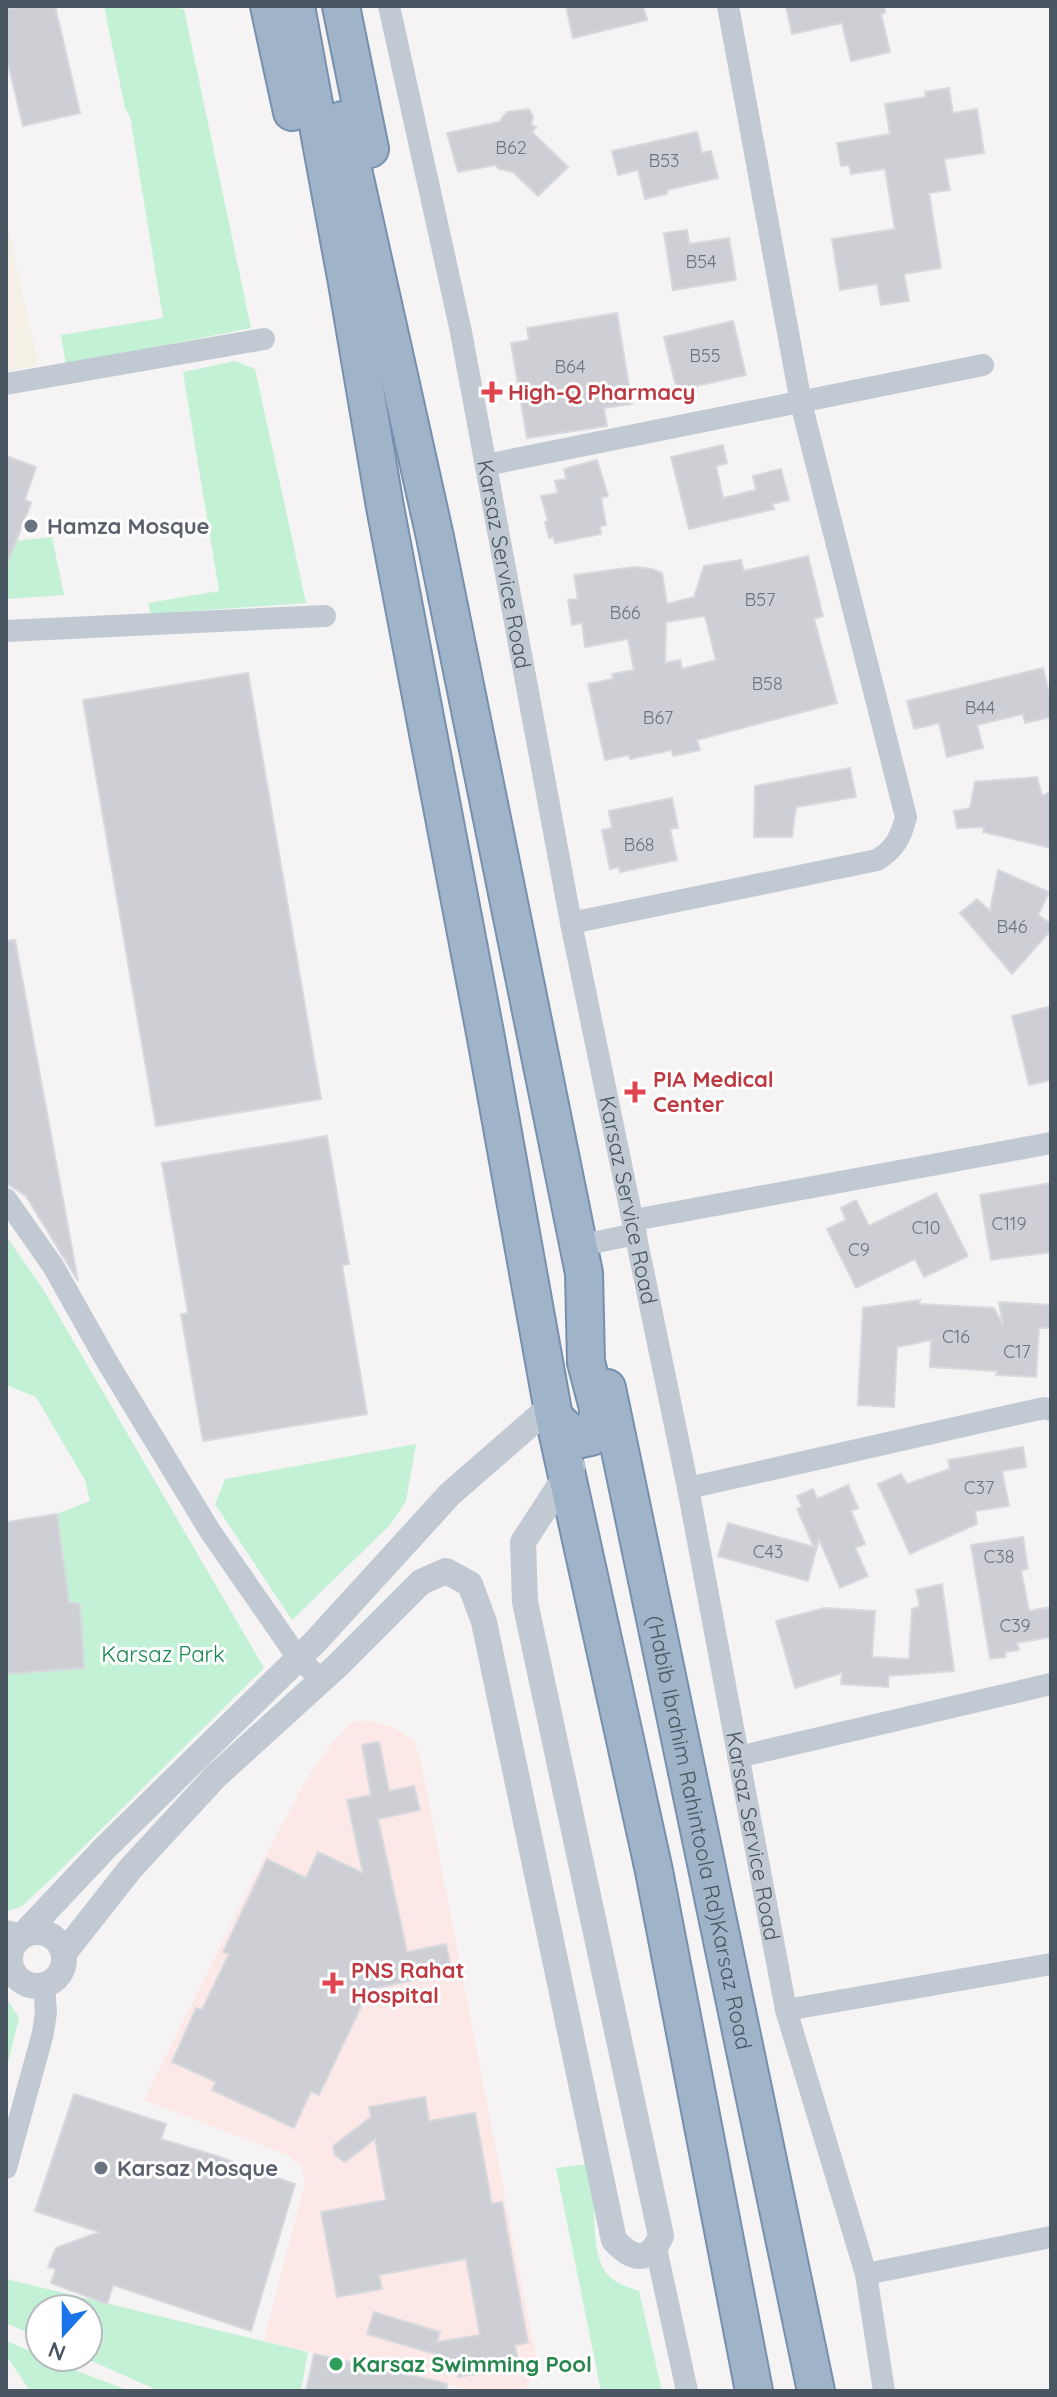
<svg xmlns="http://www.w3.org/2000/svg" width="1057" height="2397" font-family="Quicksand,sans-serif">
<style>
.medical{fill:#fce8e6}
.green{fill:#c3f1d5}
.sand{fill:#f5f0e5}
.building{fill:#cdcfd5;stroke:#d7d9de;stroke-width:2;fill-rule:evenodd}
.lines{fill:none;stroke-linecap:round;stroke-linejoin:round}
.trunk-casing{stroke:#7690ad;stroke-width:40}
.minor{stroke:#c1cad2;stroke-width:22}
.tertiary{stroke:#c1cad2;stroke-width:26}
.trunk{stroke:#9fb4c9;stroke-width:36}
.health-dot{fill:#e0444e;stroke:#fff;stroke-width:3}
.worship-dot{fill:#6b7280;stroke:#fff;stroke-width:3}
.leisure-dot{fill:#2e9e5b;stroke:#fff;stroke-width:3}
.labels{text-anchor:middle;stroke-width:6;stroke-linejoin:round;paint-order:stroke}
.number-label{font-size:18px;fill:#6b747e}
.health-label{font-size:22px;font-weight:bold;fill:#be3a42;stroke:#fff;text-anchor:start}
.worship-label{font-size:22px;font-weight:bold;fill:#5b616d;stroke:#fff;text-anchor:start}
.street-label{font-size:22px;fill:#4a5661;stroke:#fff}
.park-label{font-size:22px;fill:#17864f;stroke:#fff}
.leisure-label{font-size:22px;font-weight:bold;fill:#27864d;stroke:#fff;text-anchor:start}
</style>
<rect width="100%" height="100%" fill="#f5f3f3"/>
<path class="medical" d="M371 1721 395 1728 415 1742 421 1762 535 2353 537 2370 524 2391H475L264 2341 305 2182 302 2166 287 2155 144 2100 260 1866 309 1775 333 1742 352 1722Z"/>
<path class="green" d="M104 6H162L184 9 251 328 66 365 61 335 163 318 130 116 125 108Z
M235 361 255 369 306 603 151 614 148 603 219 591 183 372Z
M52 537 64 595 6 599V542Z
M6 1236 43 1289 264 1668 52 1878 22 1906 6 1912V1674L84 1668 80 1605 69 1602 57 1514 90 1501 85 1480 36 1397 6 1385Z
M416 1444 406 1501 390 1525 292 1620 215 1504 225 1479Z
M6 1997 19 2018 6 2071Z
M595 2163C596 2193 587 2258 611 2278 618 2284 630 2288 639 2291L662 2391H601L556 2168Z
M6 2279 308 2352 301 2391H159L83 2357H88V2309H40V2338L6 2323Z
M6 2341 40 2355V2357L130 2391H30L6 2355Z"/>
<path class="sand" d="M6 218 38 365 6 372Z"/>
<path class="building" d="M21 6H55L80 113 23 126 6 55V9Z
M566 6H643L647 20 573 38Z
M786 6H884L885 13 881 14 890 52 851 61 842 23 792 34Z
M949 88 953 113 977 109 984 153 944 159 950 190 929 193 941 268 904 274 909 301 881 305 877 284 840 290 832 239 895 229 885 169 851 174 849 165 841 166 837 143 890 134 885 104 926 97 925 92Z
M529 109 533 117 531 125 536 127 532 132 568 167 538 196 513 172 499 169 495 165 458 172 447 133 499 122 507 112Z
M697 132 702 153 711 151 718 178 667 190V194L645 199 638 170 618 175 612 151Z
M687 230 689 244 729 238 736 280 673 290 664 233Z
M617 313 632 404 604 408 607 426 527 438 511 343 529 340 527 328Z
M733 321 746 375 696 386 697 391 678 395 664 337Z
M723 445 727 463 716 466 723 498 756 490 753 476 781 469 789 500 772 504 774 509 689 529 671 457Z
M6 456 36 467 25 499 31 503 7 565Z
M597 460 608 496 601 498 606 525 600 526 601 534 555 543 553 537 549 538 545 522 548 521 541 496 558 493 555 481 566 479 564 469Z
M808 556 823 616 814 619 837 703 697 740 700 750 673 756 672 750 630 759 629 755 605 760 588 684 613 679 612 674 634 670 628 639 585 647 582 623 572 625 568 600 578 599 574 575 634 567 652 569 662 573 667 604 694 597 704 566 741 560 744 571ZM705 616 716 660 682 669 680 660 665 663 666 622Z
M1043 668 1051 701V717L1025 723 1023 714 977 725 983 748 947 757 939 723 914 729 907 701Z
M248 673 321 1099 156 1126 83 700Z
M850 768 856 797 796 807 792 837H754L755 786Z
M1037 777 1042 796 1051 791V848L983 832 984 827 957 828 954 811 970 808 975 782Z
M672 798 678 828 670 829 677 860 620 872 619 867 610 869 602 830 612 828 609 811Z
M998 870 1049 892 1038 915 1051 924V930L1012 974 960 913 977 899 990 911Z
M15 940 78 1281 26 1196 6 1183V941Z
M1051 1006V1080L1029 1085 1012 1016Z
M327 1136 349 1264 342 1265 367 1414 203 1441 181 1314 188 1313 162 1163Z
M1051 1183V1252L991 1260 980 1195Z
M936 1193 968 1256 924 1277 915 1259 856 1288 827 1229 846 1220 841 1208 856 1200 869 1226Z
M920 1300 919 1304 994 1308 1003 1326 999 1302 1051 1305V1328H1039L1036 1377 996 1375 997 1371 930 1367 931 1340 897 1347 894 1407 858 1405 863 1308Z
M1023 1447 1026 1467 1002 1471 1009 1506 975 1511 977 1524 910 1554 878 1484 901 1474 907 1484 950 1469 948 1460Z
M848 1485 858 1508 851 1511 865 1544 855 1548 868 1576 840 1588 819 1539 808 1581 718 1556 728 1523 814 1547 797 1509 802 1507 797 1496 813 1489 817 1499Z
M57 1514 69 1602 80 1604 84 1668 6 1674V1522Z
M1023 1537 1028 1569 1021 1570 1029 1611 1051 1607V1637L1017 1643 1019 1650 1005 1652 1006 1657 990 1659 971 1545Z
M942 1584 954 1671 889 1676 888 1687 841 1684 842 1673 795 1688 776 1621 824 1608 875 1611 872 1657 909 1659 912 1609 920 1606 916 1590Z
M379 1742 389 1791 414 1786 420 1810 378 1819 407 1952 446 1944 452 1972 367 1990V1994L319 2095 311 2091 294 2128 212 2090 216 2082 172 2062 196 2008 202 2010 229 1954 223 1952 267 1859 306 1878 318 1852 363 1873 347 1800 371 1795 362 1745Z
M74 2094 166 2124 161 2139 217 2156 295 2184 251 2331 113 2285 107 2304 51 2283 56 2269 48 2267 56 2248 99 2232 35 2211Z
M425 2097 429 2121 475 2113 492 2204 502 2202 528 2343 515 2345 519 2366 458 2377 462 2362 367 2334 374 2312 440 2332 437 2342 480 2335 466 2259 379 2275 382 2289 337 2297 321 2212 386 2200 375 2139 345 2162 335 2155 333 2146 371 2117 369 2107Z
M314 2354 437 2381 447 2384 446 2391H306Z"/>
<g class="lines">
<defs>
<g id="trunk">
<path d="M269 6 292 112"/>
<path d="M296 6 347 283 385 507 486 1038 554 1417 654 1871 754 2391"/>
<path d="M341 6 370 149"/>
<path d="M342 120 435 537 584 1273 586 1362 599 1412 591 1437 577 1440 554 1417"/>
<path id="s2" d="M607 1388 816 2391"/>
</g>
</defs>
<use href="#trunk" class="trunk-casing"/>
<g class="minor">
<path id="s1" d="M389 6 461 332 571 923 688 1488 786 2010 866 2274 884 2391"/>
<path d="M6 384 264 339"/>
<path d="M486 465 983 365"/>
<path d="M6 631 325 616"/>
<path d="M571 923 877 860C895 849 901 837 906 817L801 403 728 6"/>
<path d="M6 1199 53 1266 106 1360 210 1531 298 1658 322 1680"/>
<path d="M634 1220 1051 1143"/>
<path d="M577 1246 636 1234"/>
<path d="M688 1488 1044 1408 1051 1410"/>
<path d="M738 1757 1051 1684"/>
<path d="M786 2010 1051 1964"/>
<path d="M6 2168 43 2033 46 2012 44 1985"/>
<path d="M656 2248 687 2391"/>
<path d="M866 2274 1051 2237"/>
</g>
<path class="tertiary" d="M10 1959a27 27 0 1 1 54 0a27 27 0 1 1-54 0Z
M6 1933 21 1937 106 1847 315 1642 450 1494 551 1406
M64 1953 131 1868 216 1776 336 1667 421 1582 446 1571 470 1584 484 1622 614 2240C632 2260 649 2264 661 2236L525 1602 523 1542 572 1467"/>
<use href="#trunk" class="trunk"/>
</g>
<g class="health-dot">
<path d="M488 380h8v8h8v8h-8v8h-8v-8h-8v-8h8z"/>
<path d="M631 1080h8v8h8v8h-8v8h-8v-8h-8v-8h8z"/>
<path d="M329 1971h8v8h8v8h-8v8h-8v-8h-8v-8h8z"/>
</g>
<g class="worship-dot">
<circle cx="31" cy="526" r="8"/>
<circle cx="101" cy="2168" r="8"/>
</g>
<circle class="leisure-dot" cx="336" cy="2364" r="8"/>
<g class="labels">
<g class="number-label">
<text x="511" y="154">B62</text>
<text x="664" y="167">B53</text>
<text x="701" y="268">B54</text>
<text x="705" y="362">B55</text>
<text x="570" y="373">B64</text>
<text x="760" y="606">B57</text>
<text x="625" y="619">B66</text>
<text x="767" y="690">B58</text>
<text x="980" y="714">B44</text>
<text x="658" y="724">B67</text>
<text x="639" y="851">B68</text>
<text x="1012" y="933">B46</text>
<text x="1009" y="1230">C119</text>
<text x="926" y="1234">C10</text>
<text x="859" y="1256">C9</text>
<text x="956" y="1343">C16</text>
<text x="1017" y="1358">C17</text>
<text x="979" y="1494">C37</text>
<text x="768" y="1558">C43</text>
<text x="999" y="1563">C38</text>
<text x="1015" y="1632">C39</text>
</g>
<g class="health-label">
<text x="508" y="400">High-Q Pharmacy</text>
<text x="653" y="1087">PIA Medical<tspan x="653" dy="25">Center</tspan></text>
<text x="351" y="1978">PNS Rahat<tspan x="351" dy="25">Hospital</tspan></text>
</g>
<g class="worship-label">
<text x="47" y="534">Hamza Mosque</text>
<text x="117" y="2176">Karsaz Mosque</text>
</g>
<g class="street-label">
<text dy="8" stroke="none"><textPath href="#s1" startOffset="570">Karsaz Service Road</textPath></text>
<text dy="8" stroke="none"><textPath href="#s1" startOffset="1218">Karsaz Service Road</textPath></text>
<text dy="8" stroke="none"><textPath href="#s2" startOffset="454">(Habib Ibrahim Rahintoola Rd)Karsaz Road</textPath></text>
<text dy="8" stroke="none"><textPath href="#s1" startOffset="1866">Karsaz Service Road</textPath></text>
</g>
<g class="park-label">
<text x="163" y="1662">Karsaz Park</text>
</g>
<g class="leisure-label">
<text x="352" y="2372">Karsaz Swimming Pool</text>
</g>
</g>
<rect width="1057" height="2397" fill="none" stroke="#4a5661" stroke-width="16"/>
<g transform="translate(64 2333) rotate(201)"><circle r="38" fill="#ffffff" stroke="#b7bbc0" stroke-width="2"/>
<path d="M0-6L14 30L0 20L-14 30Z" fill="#1a73e8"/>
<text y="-12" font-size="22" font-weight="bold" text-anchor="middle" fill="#4a5661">N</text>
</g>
</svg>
